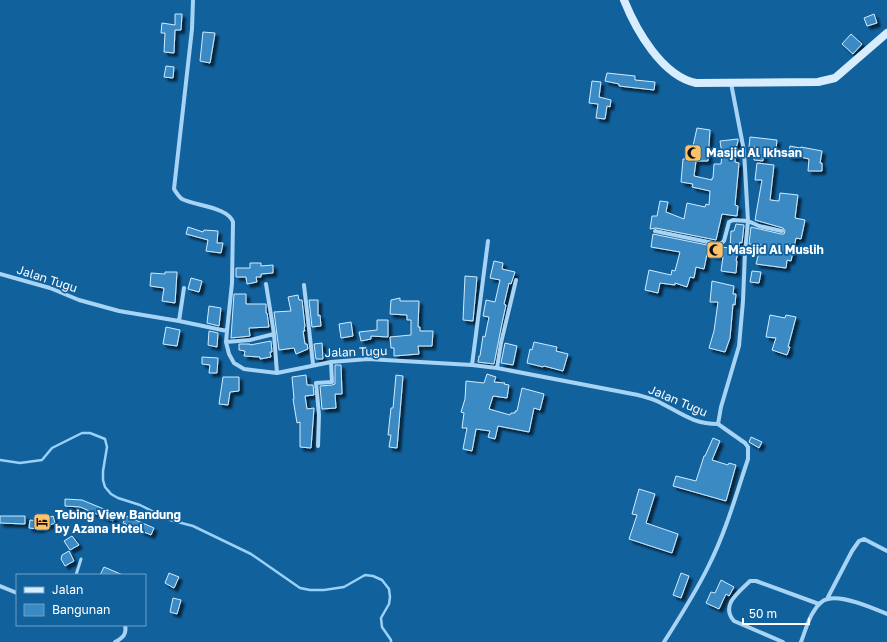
<svg xmlns="http://www.w3.org/2000/svg" width="887" height="642" font-family="'Golos Text',sans-serif">
<style>
.lines{fill:none;stroke-linecap:round;stroke-linejoin:round}
.stream{stroke:#99d1f8;stroke-width:2.5}
.building{fill:#3a8ac4;stroke:#cfebfe;filter:url(#shadow)}
.service{stroke:#a7d4f4;stroke-width:3}
.minor{stroke:#a7d4f4;stroke-width:4}
.secondary{stroke:#d7edfd;stroke-width:8}
.labels{text-anchor:middle;stroke-width:3.5;stroke-linejoin:round;paint-order:stroke}
.poi-label{font-size:12px;font-weight:bold;fill:#fff;stroke:#11619d;text-anchor:start}
.street-label{font-size:12px;fill:#fff;stroke:#11619d}
</style>
<defs>
<filter id="shadow"><feDropShadow dx="3.5" dy="3.5" stdDeviation="1" flood-color="#0009"/></filter>
</defs>
<rect width="100%" height="100%" fill="#11619d"/>
<g class="lines">
<path class="stream" d="M0 460 20 463 42 460 52 448 82 433H90L105 439 107 447 103 471V480L105 487 111 494 118 498 140 505 170 520 193 526 251 554 300 588 310 590H324L344 587 365 575 373 576 382 580 389 589 390 597 389 604 381 618 382 627 391 640V642"/>
</g>
<path class="building" d="M175 14H182L181 30H175L174 53 164 52 165 33H161L162 23 175 25Z
M874 14 877 23 867 26 864 18Z
M203 32 215 33 210 63 200 61Z
M851 34 862 44 853 54 842 44Z
M166 66 174 67 173 78 164 77Z
M607 73 635 76V80L655 82 654 90 619 86V84L605 81Z
M592 81 601 82 599 97 611 100 610 107 607 106 605 119 596 118 598 104 589 103Z
M697 128 710 130 708 161H696L694 176 712 180V178H713L714 164H721L722 154 720 141 738 139V141L735 152V162L739 163 735 205 738 206 737 216 722 214 716 240 656 228 650 229 652 216H657L660 201 668 202 666 212 684 219 687 203 705 207 706 204 709 205 710 191 692 187 693 184 681 182 683 159H687L690 146H693Z
M750 137 777 140 776 149 764 148 763 161 754 160 755 147H749Z
M790 146 800 148 801 147 822 151 820 163H822V171H808L809 159 796 156 795 158 788 156Z
M757 163 774 165 770 200 779 201 780 193 798 195 795 218 805 220 801 239 796 238 791 261 787 260 786 268 756 264 761 245 749 244 751 227 781 234H784L785 231 783 228 755 220 762 180H755Z
M736 224 744 225 742 243 740 242 736 261H737L736 273 721 271 723 257 707 254 704 269 696 267 694 278 690 277 687 287 675 283V285L660 283 658 293 645 290 649 270 671 275 672 270 675 271 680 252 651 247 653 234 712 246 730 248 731 231H734Z
M188 227 203 232 204 230 218 231 217 243H223L221 253 206 251 208 240 186 234Z
M494 261 503 263 502 269 515 272 511 284 509 283 504 304 506 305 502 323 494 364 478 362 479 356H480L483 336 485 337 489 317 483 316 486 300 495 302 500 280 490 278Z
M250 263H261V266L273 265V273L261 274V277H256L257 282 247 284 246 277H236V268H250Z
M752 271 761 272 759 283 750 282Z
M165 272H177L175 303 162 301 164 288 150 286 151 273 165 274Z
M465 276 477 277 473 321 463 320Z
M191 278 202 281 199 292 188 289Z
M712 281 734 286 733 294H736L735 305 733 304 730 338 725 352 709 348 714 331 718 302H710Z
M234 294H246V304H266V313H267L269 327 249 328 250 336 231 338Z
M298 295 299 300H302L305 327 304 328 305 331H303L305 344H307L308 349 296 354 294 348 279 350 274 312 291 311 288 297Z
M400 298V301H419L418 327H420V331H433L432 346H418L419 354 394 356V348H391L390 337 411 335V320H407V315L390 314 391 300Z
M309 300H318V316L320 315 321 326 312 327Z
M209 306 221 308 219 326 207 323Z
M770 315 785 318 786 315 796 317 788 347H790L787 355 772 350 776 338 766 337Z
M377 320H388V337L371 336V339L361 341 359 332 377 330Z
M351 322 353 336 341 338 339 324Z
M166 327 180 330 177 346 163 344Z
M209 331 218 333 217 347 208 345Z
M271 341 272 352H270L271 357 260 359V357L244 356 245 351 239 350V344H250V345Z
M534 342 557 347 556 351 568 354 563 371 544 366 543 367 527 363 530 349 532 350Z
M322 343 323 359H316L314 344Z
M505 343 517 346 513 365 501 363Z
M202 357 218 358 217 373H209L210 365 202 364Z
M335 365H341L342 394H335L336 408 322 409 320 386 332 385 335 384Z
M487 374 496 377 494 382 505 383 504 384 509 385 507 398 493 396 489 409 510 415 511 413H515V411H517L522 388 544 394 540 410 534 408 529 432 498 426 495 439 488 437 490 431 476 429 472 451 463 449 467 428H462L464 413 461 412 465 399 466 381 484 383Z
M306 375 307 385H313L314 395 305 396 307 409 314 408 311 448 300 447V422L297 423 293 399H294L292 377Z
M396 375 403 376 397 448 389 447 391 435H388L391 408H393Z
M223 377H239V391L230 392 228 405 219 404Z
M751 437 762 442 759 448 749 442Z
M713 438 720 441 712 460 728 465 729 463 736 465 726 501 673 486 676 476 696 481 704 456H705Z
M639 489 655 494 646 523 678 534 672 553 629 539 637 515 632 514Z
M65 499 82 500 116 514 113 521 80 507 65 506Z
M0 516H25V524L0 523Z
M53 516 55 523 39 529 29 528 30 520 38 521Z
M126 516 154 528 151 535 123 523Z
M72 536 79 545 70 550 64 541Z
M69 551 74 561 65 566 61 559 62 555Z
M104 567 123 575H100Z
M169 573 179 577 174 588 165 583Z
M681 573 689 576 681 598 673 595Z
M721 580 734 587 729 596 726 594 719 609 706 603 711 592 715 593Z
M173 598 181 600 177 614 170 612Z"/>
<g class="lines">
<path class="service" d="M76 575 81 559"/>
<path class="minor" d="M193 0 192 29 174 189C176 192 179 197 182 199 196 206 228 207 233 222L232 283 227 331
M655 231 713 243 720 244 724 241 729 222 733 220 748 221 759 226 782 231
M0 274 50 288 79 300 119 311 179 321 227 331 226 342 229 354 234 363 244 369 277 373 331 362 368 359 472 365 497 368 638 395C645 397 653 399 659 402 681 413 693 424 718 424
M266 284 274 334 277 373
M304 285 313 364
M179 321 184 288
M226 342 250 340 274 334
M472 365 488 241
M497 368 501 343 516 280
M318 446 319 415 316 383 332 382 331 362
M0 586 17 593
M827 599 852 551 859 541 864 539 887 551
M115 642C123 638 127 634 125 625
M664 642C680 617 696 592 709 565 726 531 736 495 748 459V447L745 443 718 424 721 407 739 346 743 301 745 252 748 221 744 151 731 83
M783 642 734 621C720 605 739 592 750 581H756L819 604
M801 642C805 632 808 619 814 611 817 606 822 600 828 599 843 595 873 608 887 614"/>
<path class="secondary" d="M624 0C636 30 662 76 696 83L818 82 835 78 887 33"/>
</g>
<defs>
<symbol id="mosque-square" viewBox="-11 -11 22 22"><rect x="-9" y="-9" width="18" height="18" rx="4" fill="#ffc06a" stroke="#11619d"/><path d="M3.5-4.9A6 6 0 1 0 3.5 4.9A5 5 0 1 1 3.5-4.9Z" fill="#111"/></symbol>
<symbol id="hotel-square" viewBox="-11 -11 22 22"><rect x="-9" y="-9" width="18" height="18" rx="4" fill="#ffc06a" stroke="#11619d"/><path d="M-6-4.5h1.5V1H6V5H4.5V3h-9V5H-6ZM-4 0a1.8 1.8 0 1 1 3.6 0ZM.5 0V-2.5h3Q6-2.5 6 0Z" fill="#111"/></symbol>
</defs>
<g fill-rule="evenodd">
<use href="#mosque-square" x="683" y="143" width="20" height="20"/>
<use href="#mosque-square" x="705" y="240" width="20" height="20"/>
<use href="#hotel-square" x="32" y="512" width="20" height="20"/>
</g>
<g class="labels">
<g class="poi-label">
<text x="706" y="157">Masjid Al Ikhsan</text>
<text x="728" y="254">Masjid Al Muslih</text>
<text x="55" y="519">Tebing View Bandung<tspan x="55" dy="14">by Azana Hotel</tspan></text>
</g>
<g class="street-label">
<text transform="translate(47 279) rotate(18)" y="4">Jalan Tugu</text>
<text transform="translate(356 352) rotate(-2)" y="4">Jalan Tugu</text>
<text transform="translate(678 401) rotate(23)" y="4">Jalan Tugu</text>
</g>
</g>
<rect x="16" y="574" width="130" height="52" fill="#11619d" stroke="#70a0c4"/>
<rect x="24" y="587" width="20" height="6" fill="#d7edfd" stroke="#70a0c4"/>
<text x="52" y="594" font-size="12" fill="#ffffff">Jalan</text>
<rect x="24" y="604" width="20" height="12" fill="#3a8ac4" stroke="#70a0c4"/>
<text x="52" y="614" font-size="12" fill="#ffffff">Bangunan</text>
<path d="M743 618v6h66v-6" fill="none" stroke="#ffffff" stroke-width="2"/>
<text x="749" y="618" font-size="12" fill="#ffffff" stroke="#11619d" stroke-width="3" paint-order="stroke">50 m</text>
</svg>
